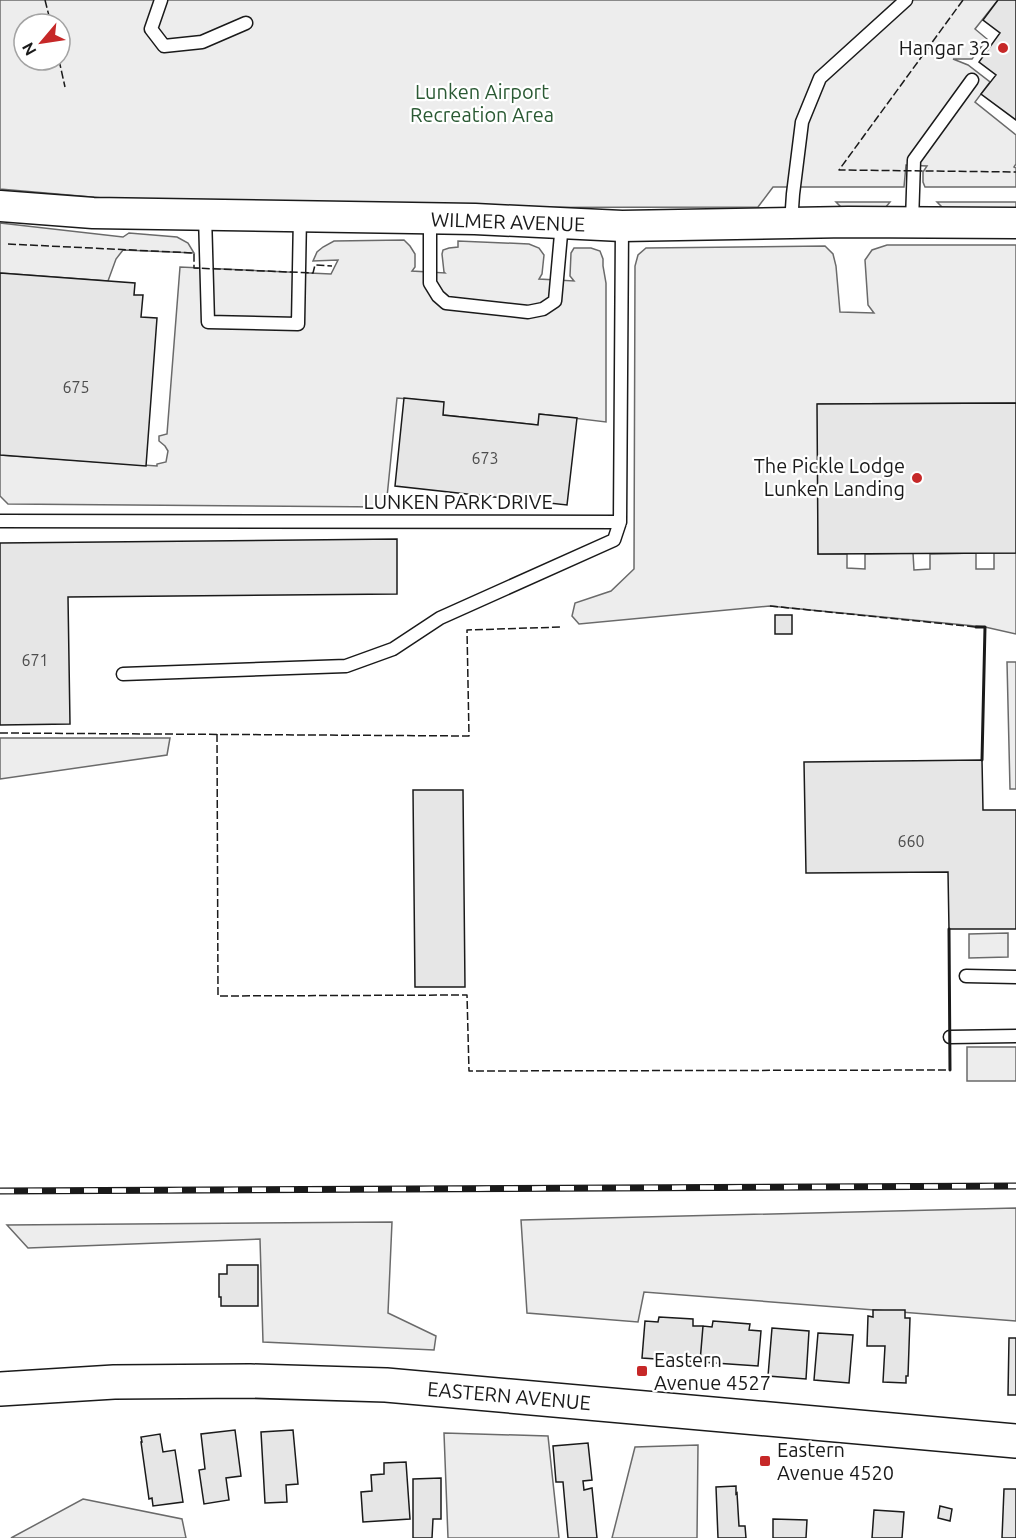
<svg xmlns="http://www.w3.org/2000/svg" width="1016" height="1538" font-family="Ubuntu,sans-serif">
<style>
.built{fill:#ededed;stroke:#6a6a6a;stroke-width:1.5;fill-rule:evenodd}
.building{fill:#e6e6e6;stroke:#1a1a1a;stroke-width:1.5}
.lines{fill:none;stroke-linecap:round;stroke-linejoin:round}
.service-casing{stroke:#1a1a1a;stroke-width:15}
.tertiary-casing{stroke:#1a1a1a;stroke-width:33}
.primary-casing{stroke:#1a1a1a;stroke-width:36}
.service{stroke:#fff;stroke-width:12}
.tertiary{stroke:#fff;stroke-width:30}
.primary{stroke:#fff;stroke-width:33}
.rail-casing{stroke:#1a1a1a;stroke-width:7}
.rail{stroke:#fff;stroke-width:4.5;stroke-dasharray:14;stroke-linecap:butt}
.fence{stroke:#1a1a1a;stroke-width:1.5;stroke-dasharray:8 3;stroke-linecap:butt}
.wall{stroke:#1a1a1a;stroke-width:3}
.poi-dot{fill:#c62828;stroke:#fff;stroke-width:2}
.labels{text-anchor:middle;stroke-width:4.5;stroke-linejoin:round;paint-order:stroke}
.number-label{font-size:16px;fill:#4d4d4d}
.poi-label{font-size:20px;fill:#1a1a1a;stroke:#fff;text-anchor:end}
.park-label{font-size:20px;fill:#2b5a34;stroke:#fff}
.street-label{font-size:20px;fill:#1a1a1a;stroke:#fff}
</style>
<rect width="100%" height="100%" fill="#fff"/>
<path class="built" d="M0 0H998L975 29 987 39 972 59H953L968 65 990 82 975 102 1016 135V164L1014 167 1016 168V187H925L923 182V172L927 166 906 165 904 187H773L758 207 323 208 160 203 0 189ZM24 24H60V60H24Z
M836 202H890L885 208H842Z
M937 202H1016V209L943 208Z
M0 223 123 237 129 233 177 237 188 243 194 253 123 250 116 259 108 281 0 273Z
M404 240 410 246 415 254V267L412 271 445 273 444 272 442 254 443 250 449 248 458 247V241L529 244 539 248 544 255 542 274 539 279 574 281 570 276 571 253 574 248H591L600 251 603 259V266L606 283V422L540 414 538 425 443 415V402L397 398 386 507 8 504 0 496V455L157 466V464L166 462 168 451 165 446 159 441V436L167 434 180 267 331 274 338 260 313 261 317 252 323 247 334 241Z
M887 245H1016V403L818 404V554H847V568L865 569V554L913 553 914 570 930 569V554L976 553V569H994V553H1016V634L985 627 770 606 579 624 572 616 575 603 611 591 634 569 635 266 638 255 646 248 825 246 833 254 836 266 840 312 874 313 868 305 865 260 872 250Z
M1007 662H1016V789H1010Z
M0 738H170L167 755 0 779Z
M1008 933V957L969 958V934Z
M967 1047H1016V1081H967Z
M1016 1208V1321L644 1292 638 1322 527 1313 521 1220Z
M392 1222 388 1313 436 1336 434 1350 263 1342 260 1239 28 1248 7 1225Z
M444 1433 548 1436 559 1538H448Z
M698 1445 697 1538H612L635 1447Z
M83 1499 182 1519 186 1538H11Z"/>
<path class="building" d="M998 0H1016V120L981 94 996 75 979 62 1000 33 983 20Z
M0 273 135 283 134 295H143L141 317 157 318 146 466 0 455Z
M404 398 444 402 443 415 538 425 539 414 577 418 567 505 395 486Z
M1016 403V553L818 554 817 404Z
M397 539V594L68 597 70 724 0 725V543Z
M775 615H792V634H775Z
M982 760 983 810H1016V929H949L948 872 806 873 804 762Z
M413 790H463L465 987H415Z
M227 1265H258V1306H221V1297H219V1274H227Z
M873 1310H905V1318H910L908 1376H906V1383L883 1382 885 1346H867L868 1316 873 1317Z
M659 1317 693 1319V1326H703L700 1362 642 1358 645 1321 658 1322Z
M713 1321 750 1324 749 1330 761 1331 758 1366 700 1362 703 1326 712 1327Z
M772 1328 809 1331 806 1379 768 1376Z
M818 1333 853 1335 849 1383 814 1380Z
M1009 1338H1016V1395H1008Z
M235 1430 241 1476 226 1478 229 1500 204 1504 199 1470 205 1469 201 1434Z
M293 1430 298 1484 286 1485 287 1502 265 1503 261 1432Z
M160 1434 163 1452 175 1450 183 1502 153 1506 152 1498 149 1499 141 1442H142L141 1437Z
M588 1443 592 1480 583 1481 584 1490 592 1488 597 1538H568L563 1482H556L553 1446Z
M406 1462 410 1519 363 1522 361 1492 372 1491 371 1475 384 1474V1463Z
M441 1478V1519H433L432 1538H413V1479Z
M736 1486V1494L737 1493 739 1526H745L746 1538H718L716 1487Z
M1004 1489H1016V1538H1002Z
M940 1506 952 1509 950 1521 938 1518Z
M874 1510 904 1512 902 1538H872Z
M773 1519 807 1520 806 1538H773Z"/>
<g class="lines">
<defs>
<path id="service" d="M161 0 151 29 164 46 202 42 246 23
M205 215 208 322 298 324 300 216
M430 219V283L438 296 446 303 528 312 543 309 555 301 562 223
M912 222 914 160 972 80
M791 223 793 194 802 122 820 78 906 0
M0 521 620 522 622 227
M123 674 346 666 393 649 440 618 614 540 620 522
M966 976 1016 977
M950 1037 1016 1036"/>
<path id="tertiary" d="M0 206 93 213 475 219 622 226 848 222 1016 223"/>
<path id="primary" d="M0 1389 114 1382 250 1381 386 1385 1016 1441"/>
</defs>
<use href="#service" class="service-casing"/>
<use href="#tertiary" class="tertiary-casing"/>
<use href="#primary" class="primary-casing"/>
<use href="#service" class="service"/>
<use href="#tertiary" class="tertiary"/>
<use href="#primary" class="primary"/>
<defs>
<path id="rail" d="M0 1191 1016 1186"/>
</defs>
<use href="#rail" class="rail-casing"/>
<use href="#rail" class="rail"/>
<path class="fence" d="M45 0 51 24
M963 0 839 170 1016 172
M59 60 65 87
M8 244 194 253V268L313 273 315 265 332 266
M770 606 976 627
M0 733 469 736 467 630 562 627
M217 734 218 996 467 995 469 1071 950 1070"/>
<path class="wall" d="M976 627H985L982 760
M949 929 950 1070"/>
</g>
<g class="poi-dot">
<circle cx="1003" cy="48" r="6"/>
<circle cx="917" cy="478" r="6"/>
<rect x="636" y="1365" width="12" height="12" rx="3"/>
<rect x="759" y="1455" width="12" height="12" rx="3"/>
</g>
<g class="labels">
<g class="number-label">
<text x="76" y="393">675</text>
<text x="485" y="464">673</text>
<text x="35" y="666">671</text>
<text x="911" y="847">660</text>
</g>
<g class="poi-label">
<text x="991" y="55">Hangar 32</text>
<text x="905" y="473">The Pickle Lodge<tspan x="905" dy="23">Lunken Landing</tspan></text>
<text x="654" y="1367" text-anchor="start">Eastern<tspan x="654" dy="23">Avenue 4527</tspan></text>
<text x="777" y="1457" text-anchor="start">Eastern<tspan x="777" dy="23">Avenue 4520</tspan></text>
</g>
<g class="park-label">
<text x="482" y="99">Lunken Airport<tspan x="482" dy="23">Recreation Area</tspan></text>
</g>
<g class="street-label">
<text transform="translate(508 222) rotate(2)" y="7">WILMER AVENUE</text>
<text x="458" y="509">LUNKEN PARK DRIVE</text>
<text transform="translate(509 1396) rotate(5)" y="7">EASTERN AVENUE</text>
</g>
</g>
<g transform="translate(42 42) rotate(241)"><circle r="28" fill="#ffffff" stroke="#a3a3a3" stroke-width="1.5"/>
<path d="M0-4.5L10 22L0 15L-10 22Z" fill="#c62828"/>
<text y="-9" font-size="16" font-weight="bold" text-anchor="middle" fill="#1a1a1a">N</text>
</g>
</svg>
